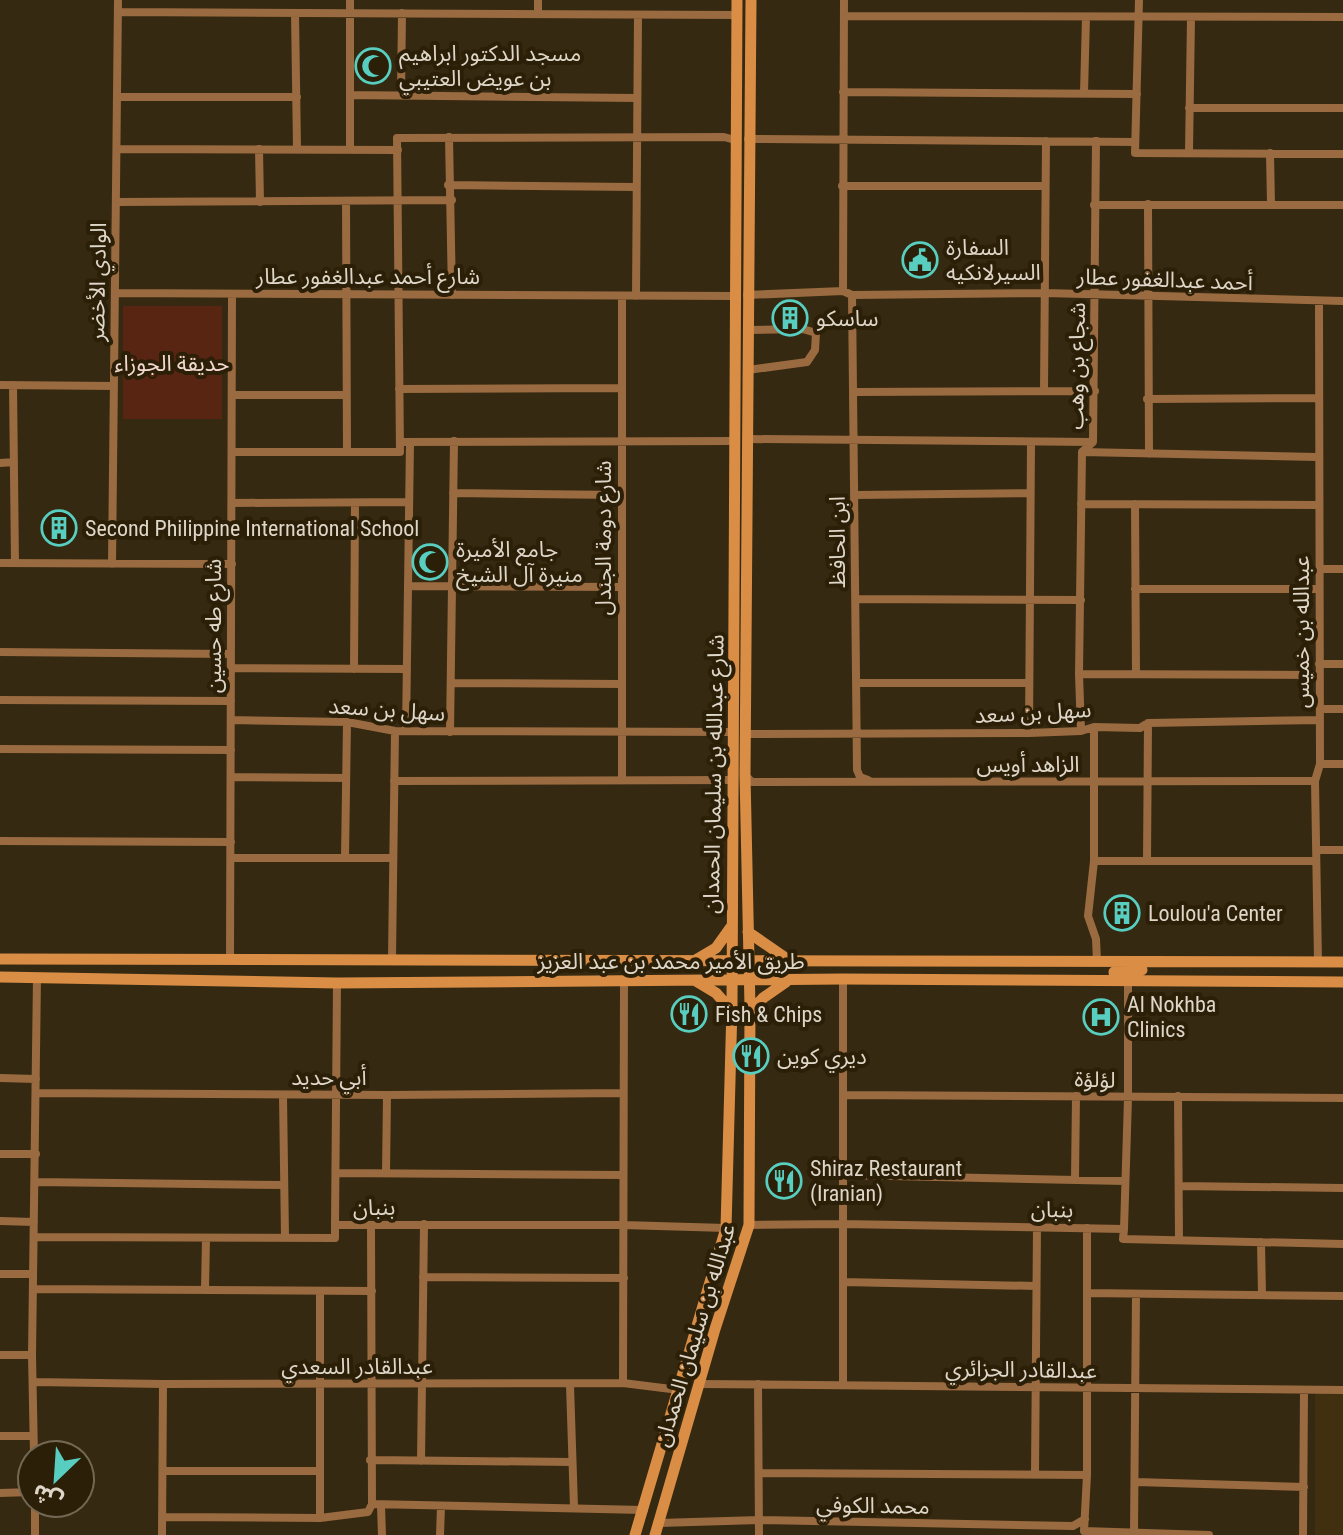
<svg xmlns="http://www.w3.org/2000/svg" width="1343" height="1535" font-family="'Roboto Condensed','Noto Sans Arabic',sans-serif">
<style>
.built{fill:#403010}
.green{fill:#582512}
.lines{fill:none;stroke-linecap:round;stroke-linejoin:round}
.street{stroke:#9a6a40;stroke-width:8}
.secondary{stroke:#d98d45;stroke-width:11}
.labels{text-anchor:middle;stroke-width:8;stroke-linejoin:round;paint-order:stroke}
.poi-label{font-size:22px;fill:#ded6c8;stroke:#2b1f07;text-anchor:start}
.street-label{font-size:22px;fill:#ded6c8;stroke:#2b1f07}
.park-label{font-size:22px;fill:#f3d9d0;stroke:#2b1f07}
</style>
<rect width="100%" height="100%" fill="#352911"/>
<path class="built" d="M1315 1393 1343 1394V1535H1315Z"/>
<path class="green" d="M123 306H222V419H123Z"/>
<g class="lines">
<path class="street" d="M350 0V149
M1139 0 1135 153 1343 154
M118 12 737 15
M295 13 297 149
M538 14V0
M844 16 1343 17
M843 92 1137 94
M1084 93 1086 17
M350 95 637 98
M401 95 402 13
M117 97H297
M1189 108H1343
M449 137 452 295
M748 139 1135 142
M117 149 398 150
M259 149 260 202
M1189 152 1191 17
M1270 153 1271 205
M448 185 635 187
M842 186H1044
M346 201 347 452
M116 202 452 200
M1148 204 1149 454
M1094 205H1343
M843 291 844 0
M115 293 734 296
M747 295 843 291 852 295 1045 293 1343 301
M852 295 857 770 860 777 868 780
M636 296 638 15
M748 370 807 362 815 350 816 333 803 329 748 330
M0 385 114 386
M13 385 15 563
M399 389 622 388
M1044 390 1046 141
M855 392 1095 391
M232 395H346
M1147 399 1318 398
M748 439 1092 442
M400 442 734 441
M232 452H400L397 138 724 137 735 140
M1082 452 1317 457
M0 463 14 462
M453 493 621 495
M855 495 1030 493
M232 503 409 502
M1081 504 1318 505
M1135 504 1136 673
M0 563 232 564
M112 564 118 0
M1319 569H1343
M408 586 620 587
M1135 589H1318
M856 599 1081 600
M0 652 231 654
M1319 664H1343
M231 668 407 669
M354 669 355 503
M1079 674 1319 675
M451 683 621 684
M857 683H1029
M0 700 231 701
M1320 709H1343
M231 720 347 722 395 731 733 732
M1094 727V861L1088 916 1096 939 1097 962
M406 731 410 442
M1081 731 1079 674 1082 452 1093 442 1096 141
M450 732 454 441
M1029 733 1031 443
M747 734 1029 733 1081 731 1094 727 1140 728 1148 723 1320 720
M0 749 231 750
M1320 764H1343
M746 776 752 782 1315 781
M231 777 346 778
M622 780V296
M394 781 733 780
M0 841 231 842
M1316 850H1343
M231 858H393
M345 858 347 722
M1094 861H1316
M1147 861 1148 723
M392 958 395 731
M230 959 232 294
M1318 962 1315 781 1320 764 1319 302
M0 1078 36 1079
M36 1093 387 1095 623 1093
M283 1095 285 1238
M845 1095 1343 1098
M1178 1096 1179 1240
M0 1154H36
M337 1173 623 1175
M386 1173 387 1095
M843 1175 1125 1181
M1075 1179 1076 1096
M36 1182 284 1185
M1180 1186 1343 1188
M0 1221 34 1222
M335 1225 337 983
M749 1225 842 1224 1124 1229 1123 1239 1343 1244
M1087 1228V1475L1084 1531 1209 1535
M1124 1229 1128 1098V982
M34 1237 335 1238V1225H623L726 1228
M1261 1242 1262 1295
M0 1274H33
M423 1277 624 1278
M843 1282 1036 1286
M33 1289 372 1291
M205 1289 206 1239
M1087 1293 1343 1296
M0 1355H32
M34 1382 163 1384 623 1383 679 1390
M623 1383 624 981
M699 1384 1343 1390
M758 1384 759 1535
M843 1384V979
M570 1385 574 1507
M0 1436H33
M34 1455 32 1355 37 977
M370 1460 571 1462
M421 1461 424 1224
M163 1471H319
M759 1473 1087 1475
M1035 1474 1037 1227
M1136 1482 1304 1487
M0 1493 32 1492
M372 1504 644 1510
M381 1506 382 1535
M162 1517 320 1518 368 1512 372 1504 371 1226
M320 1518V1292
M659 1523 760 1520 1073 1526 1085 1519
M1134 1533 1136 1294
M35 1535V1503
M162 1535 163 1384
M440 1535 441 1506
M1303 1535 1304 1390"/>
<path class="secondary" d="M748 932 790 961
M0 959 1343 962
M694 961 716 948 731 927
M0 977 337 983 843 979 1343 982
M1123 979 1115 978 1114 972 1142 970
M696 981 716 993 732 1011
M750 1012 763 998 786 982
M635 1535 726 1228 732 1006 737 0
M655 1535 715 1329 749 1225 750 1007 745 775 751 0"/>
</g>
<defs>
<symbol id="mosque-ring" viewBox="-11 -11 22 22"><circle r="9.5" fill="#2b1f07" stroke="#58cec0" stroke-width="1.5"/><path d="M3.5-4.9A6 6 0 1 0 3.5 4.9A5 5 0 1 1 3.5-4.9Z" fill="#58cec0"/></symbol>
<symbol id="civic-ring" viewBox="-11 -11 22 22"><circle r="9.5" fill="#2b1f07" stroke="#58cec0" stroke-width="1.5"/><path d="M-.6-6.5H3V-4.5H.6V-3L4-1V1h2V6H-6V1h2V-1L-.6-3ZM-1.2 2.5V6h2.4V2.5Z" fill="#58cec0"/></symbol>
<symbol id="building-ring" viewBox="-11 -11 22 22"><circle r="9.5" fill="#2b1f07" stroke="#58cec0" stroke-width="1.5"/><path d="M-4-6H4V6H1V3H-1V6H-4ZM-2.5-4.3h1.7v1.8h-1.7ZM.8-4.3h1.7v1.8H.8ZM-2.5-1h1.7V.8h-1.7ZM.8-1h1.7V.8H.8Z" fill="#58cec0"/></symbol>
<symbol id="restaurant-ring" viewBox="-11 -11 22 22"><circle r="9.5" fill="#2b1f07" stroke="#58cec0" stroke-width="1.5"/><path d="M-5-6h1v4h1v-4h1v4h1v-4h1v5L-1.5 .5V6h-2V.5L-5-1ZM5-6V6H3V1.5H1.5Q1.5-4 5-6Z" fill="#58cec0"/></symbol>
<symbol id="hospital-ring" viewBox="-11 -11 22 22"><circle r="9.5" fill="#2b1f07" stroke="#58cec0" stroke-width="1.5"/><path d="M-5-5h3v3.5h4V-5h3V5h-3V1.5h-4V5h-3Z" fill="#58cec0"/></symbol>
</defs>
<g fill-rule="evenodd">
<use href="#mosque-ring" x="353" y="46" width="40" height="40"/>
<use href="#civic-ring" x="900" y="240" width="40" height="40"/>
<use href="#building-ring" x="770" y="298" width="40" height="40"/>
<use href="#building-ring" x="39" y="508" width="40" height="40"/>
<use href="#mosque-ring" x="410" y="542" width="40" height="40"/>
<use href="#building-ring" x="1102" y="893" width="40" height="40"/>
<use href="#restaurant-ring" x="669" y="994" width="40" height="40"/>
<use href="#hospital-ring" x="1081" y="997" width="40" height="40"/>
<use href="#restaurant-ring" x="731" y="1036" width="40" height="40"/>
<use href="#restaurant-ring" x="764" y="1161" width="40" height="40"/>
</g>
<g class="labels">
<g class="poi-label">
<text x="399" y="61">مسجد الدكتور ابراهيم<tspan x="399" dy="25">بن عويض العتيبي</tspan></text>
<text x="946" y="255">السفارة<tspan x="946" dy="25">السيرلانكيه</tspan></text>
<text x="816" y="326">ساسكو</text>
<text x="85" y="536">Second Philippine International School</text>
<text x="456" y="557">جامع الأميرة<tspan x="456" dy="25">منيرة آل الشيخ</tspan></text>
<text x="1148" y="921">Loulou'a Center</text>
<text x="1127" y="1012">Al Nokhba<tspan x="1127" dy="25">Clinics</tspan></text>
<text x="715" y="1022">Fish &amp; Chips</text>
<text x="777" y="1064">ديري كوين</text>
<text x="810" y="1176">Shiraz Restaurant<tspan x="810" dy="25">(Iranian)</tspan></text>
</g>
<g class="street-label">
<text x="368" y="284">شارع أحمد عبدالغفور عطار</text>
<text transform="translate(1165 279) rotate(2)" y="8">أحمد عبدالغفور عطار</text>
<text transform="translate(97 282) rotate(-89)" y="8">الوادي الأخضر</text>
<text transform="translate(1076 366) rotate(-89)" y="8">شجاع بن وهب</text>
<text transform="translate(603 538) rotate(-90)" y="8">شارع دومة الجندل</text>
<text transform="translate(837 542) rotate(-90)" y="8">ابن الحافظ</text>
<text transform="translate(213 626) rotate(-90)" y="8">شارع طه حسين</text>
<text transform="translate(1301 632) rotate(-90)" y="8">عبدالله بن خميس</text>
<text transform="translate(387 709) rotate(4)" y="8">سهل بن سعد</text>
<text transform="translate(1033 712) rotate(-3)" y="8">سهل بن سعد</text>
<text x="1028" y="772">الزاهد أويس</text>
<text transform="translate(713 774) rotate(-89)" y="8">شارع عبدالله بن سليمان الحمدان</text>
<text x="671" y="969">طريق الأمير محمد بن عبد العزيز</text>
<text x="329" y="1085">أبي حديد</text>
<text transform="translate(1095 1079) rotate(2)" y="8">لؤلؤة</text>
<text transform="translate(374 1207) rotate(-1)" y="8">بنبان</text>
<text transform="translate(1052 1209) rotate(1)" y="8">بنبان</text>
<text transform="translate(694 1335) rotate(-73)" y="8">عبدالله بن سليمان الحمدان</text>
<text x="357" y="1374">عبدالقادر السعدي</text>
<text transform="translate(1021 1369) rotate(1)" y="8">عبدالقادر الجزائري</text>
<text transform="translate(873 1505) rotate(1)" y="8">محمد الكوفي</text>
</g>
<g class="park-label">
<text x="172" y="371">حديقة الجوزاء</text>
</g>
</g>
<g transform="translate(56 1479) rotate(205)"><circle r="38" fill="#2b1f07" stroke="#736854" stroke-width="2"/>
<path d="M0-6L14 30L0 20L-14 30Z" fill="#58cec0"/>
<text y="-12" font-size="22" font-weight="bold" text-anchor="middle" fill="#ded6c8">ش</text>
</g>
</svg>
